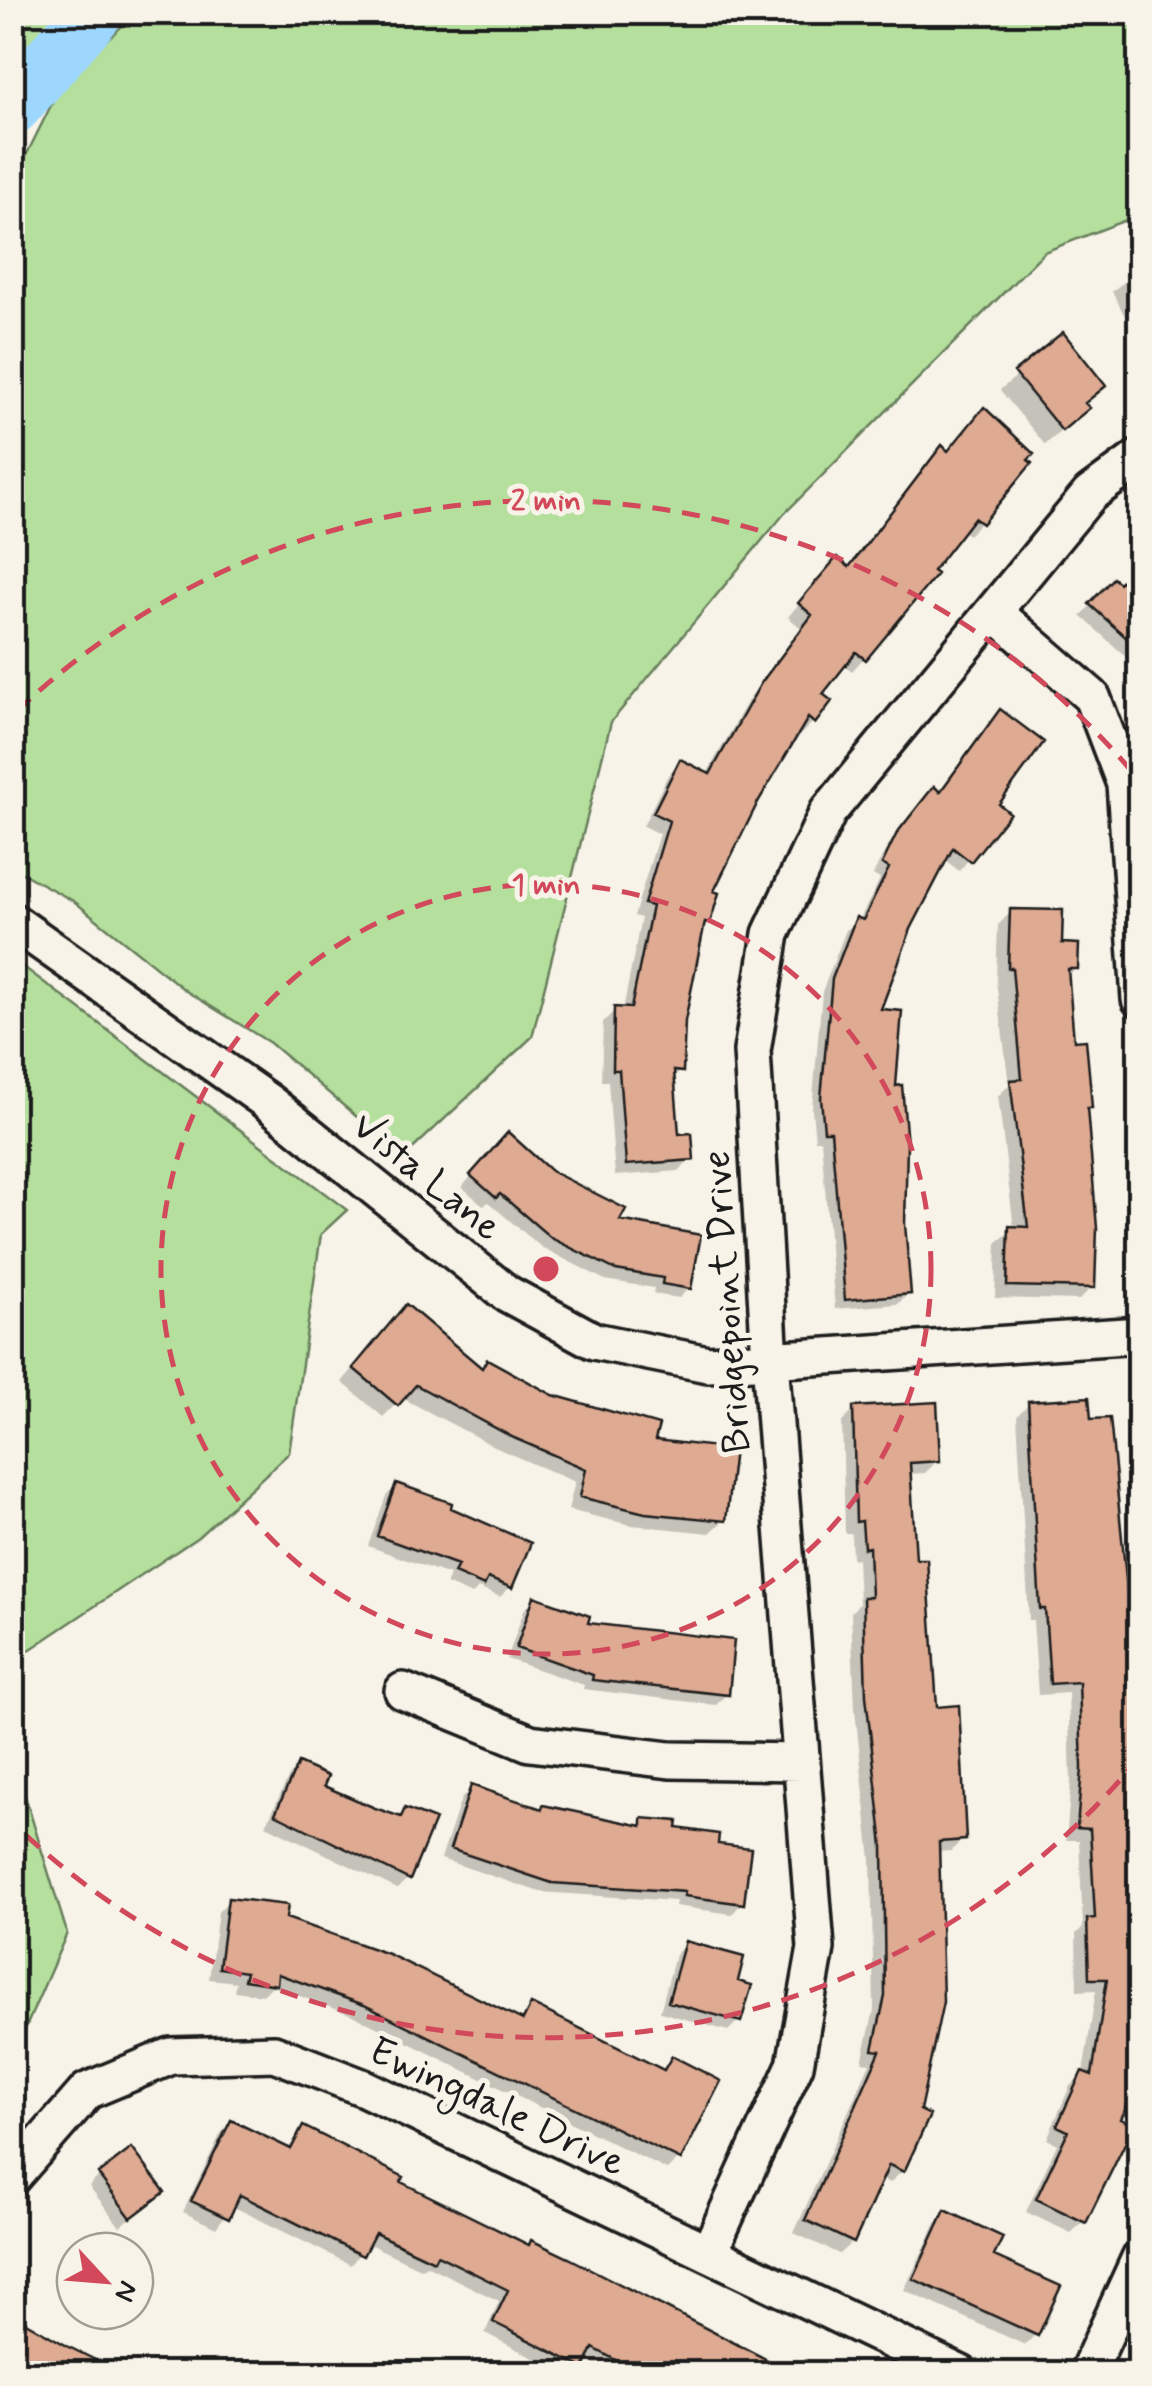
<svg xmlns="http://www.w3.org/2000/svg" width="1152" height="2386" font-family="Mynerve,sans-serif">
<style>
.green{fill:#b4df9d;stroke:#687e5c;stroke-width:2.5}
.shadow{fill:#0003}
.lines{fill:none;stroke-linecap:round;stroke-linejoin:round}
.river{stroke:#9ed7fe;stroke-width:58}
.building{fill:#deaa92;stroke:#1c1c1c;stroke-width:2.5}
.street-casing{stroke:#1c1c1c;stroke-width:42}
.street{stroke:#f7f3e8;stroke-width:35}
.ring{fill:none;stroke:#d1495b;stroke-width:5;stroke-dasharray:18 12}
.labels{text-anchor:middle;stroke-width:10;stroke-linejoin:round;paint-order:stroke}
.street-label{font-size:40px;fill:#1c1c1c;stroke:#f7f3e8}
.centre{fill:#d1495b;stroke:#f7f3e8;stroke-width:5}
.ring-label{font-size:30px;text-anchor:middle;font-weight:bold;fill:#d1495b;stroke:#f7f3e8;stroke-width:10;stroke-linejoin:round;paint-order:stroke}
</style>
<rect width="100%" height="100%" fill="#f7f3e8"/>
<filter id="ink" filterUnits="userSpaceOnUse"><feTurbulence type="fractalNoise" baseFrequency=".01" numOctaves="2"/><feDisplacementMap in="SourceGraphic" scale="20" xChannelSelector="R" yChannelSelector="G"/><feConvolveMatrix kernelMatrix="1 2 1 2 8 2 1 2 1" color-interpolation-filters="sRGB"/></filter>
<g filter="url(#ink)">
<path class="green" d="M29 12 68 13 13 78V39Z
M137 13H1139V215L1044 252 784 514 611 722 532 1037 404 1157 270 1043 186 991 75 902 13 868V182L66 75Z
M13 959 347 1210 321 1234 289 1453 198 1537 13 1661Z
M13 1757 67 1933 13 2057H12Z"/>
<path class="shadow" d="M1140 270V346L1112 291Z
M1063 336 1103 386 1083 405 1087 408 1045 445 1000 390Z
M947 453 1029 463 980 523 968 535 962 530 930 571 934 575 864 658 852 671 843 664 820 694 813 722 801 734 797 731 756 801 710 893 707 922 702 928 682 1021 681 1071 672 1079 677 1137 691 1159 679 1171 615 1176 608 1081H601L603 1022 615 1010H623L641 918 634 916 659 834 643 826 668 775 680 762 706 775 749 699 801 628 788 617 825 572 847 569 930 461Z
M1140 564V658L1134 664 1081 616 1113 581 1119 586Z
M990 723 996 804 1007 813 959 871 944 859 909 928 877 1011 893 1088 909 1293 898 1304 835 1309 821 1140H815L812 1110 822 992 846 930 859 921 880 879 873 875 887 847 923 800 939 794Z
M1011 912 1060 946 1076 968 1066 978 1072 1044 1089 1107 1085 1112 1092 1287 1079 1300 995 1298 997 1242 1014 1229 998 1096 1009 1085 996 980 998 925Z
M497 1146 549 1173 616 1222 689 1288 679 1298 653 1294 654 1288 605 1280 541 1247 488 1202 484 1206 462 1187Z
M393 1321 480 1370 487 1362 652 1443 724 1520 710 1533 631 1525 568 1510 575 1482 501 1450 402 1398 383 1417 342 1382Z
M1029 1403 1140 1773V1801L1133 1808 1117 2121 1084 2221 1071 2233 1026 2212 1057 2144 1047 2139 1070 2086 1083 2073 1096 1990 1077 1991 1076 1934 1083 1927 1079 1840H1066L1071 1782 1068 1693 1038 1695 1033 1620H1029L1017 1416Z
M854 1410 938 1460 925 1473 908 1474 914 1562 935 1710 963 1839 951 1851 937 1852 902 2171 890 2183 881 2179 852 2242 839 2254 794 2233 870 2063 862 2062 874 2010 871 1860 855 1710 851 1612 859 1604 857 1558 852 1559 851 1533H845L842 1422Z
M396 1486 447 1510 510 1587 500 1597 478 1588 472 1595 446 1584 449 1575 368 1546 386 1496Z
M535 1599 585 1625 727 1694 716 1705 583 1689 584 1685 507 1659 524 1610Z
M299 1766 321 1787 397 1819 405 1811 408 1878 397 1889 266 1825 289 1776Z
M472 1788 541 1811 637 1827 643 1820 715 1846 742 1903 732 1914 675 1906 676 1901 540 1892 441 1859 461 1799Z
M229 1900 519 2021 532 2007 660 2071 672 2059 717 2082 678 2159 667 2170 352 2015 272 1986 263 1995 234 1991 236 1982 209 1979 218 1912Z
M685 1944 735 1983 739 2020 728 2031 660 2012 675 1955Z
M231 2123 287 2150 303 2129 398 2183 528 2247 568 2260 795 2374H614L585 2359 574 2374H565L485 2333 499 2301 426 2265 422 2269 367 2243 351 2265 232 2206 216 2228 183 2212 221 2133Z
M100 2175 162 2192 120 2227 89 2186Z
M946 2213 991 2257 1036 2334 1025 2345 904 2290 936 2223Z
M12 2319 117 2374H12Z"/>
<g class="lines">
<path class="river" d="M12 106 94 12"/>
</g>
<path class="building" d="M1063 332 1106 386 1085 403 1090 408 1062 431 1014 372Z
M984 407 1034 454 1028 460 1032 463 982 524 974 518 933 571 937 574 866 660 856 652 823 694 832 701 815 724 808 718 758 802 714 891 719 893 710 923 705 922 685 1021 683 1072 674 1071 679 1134 692 1133 694 1160 626 1165 619 1070H613L614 1007 631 1008 652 906 644 904 669 821 653 813 680 759 710 774 761 683 812 615 798 603 837 557 849 567 942 445 948 451Z
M1140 562V650L1089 604 1113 578 1119 583Z
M1000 709 1044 742 999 804 1010 813 971 862 953 848 911 929 881 1009 902 1011 896 1086 902 1085 907 1145 905 1224 911 1294 845 1300 831 1131H824L821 1098 832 979 856 917 863 920 889 868 882 864 897 833 934 786 940 792Z
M1010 909 1063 910 1062 943 1079 944 1078 969H1068L1074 1041 1086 1040 1090 1083 1092 1108H1087L1097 1228 1095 1288 1007 1286 1009 1226 1028 1227 1010 1080 1022 1079 1012 968H1008Z
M508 1132 551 1171 626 1209 620 1220 701 1235 691 1289 662 1284 663 1278 616 1270 551 1238 500 1194 496 1198 470 1175Z
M406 1304 482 1368 487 1359 553 1395 659 1425 655 1440 734 1449 726 1521 645 1513 580 1497 586 1469 514 1438 416 1385 398 1406 353 1368Z
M1089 1397 1091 1419 1110 1418 1140 1719V1800L1135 1799 1140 1869V2077L1121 2119 1134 2125 1086 2223 1036 2199 1068 2131 1057 2126 1082 2071 1092 2075 1107 1979H1089L1087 1919 1095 1918 1090 1829 1077 1828 1082 1768 1079 1682 1050 1684 1045 1609H1040L1028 1401Z
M937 1402 940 1461 910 1463 916 1559H927L937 1707 959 1705 966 1840 939 1842 943 2002 920 2110 930 2115 904 2172 889 2165 854 2243 805 2220 880 2051 873 2050 885 1996 883 1846 866 1696 863 1597H871L869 1547 864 1548 862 1521 856 1522 853 1407Z
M396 1483 452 1503 451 1508 531 1543 512 1588 488 1578 484 1586 454 1573 458 1565 377 1536Z
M534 1596 590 1616 588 1623 734 1640 729 1695 592 1680 593 1675 516 1648Z
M298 1763 328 1776 324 1786 375 1808 401 1817 405 1808 435 1820 410 1880 275 1814Z
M471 1785 542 1809 543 1805 642 1826V1818L678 1821 677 1828 719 1834 718 1844 751 1848 744 1904 684 1896 685 1892 552 1883 450 1849Z
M228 1898 288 1905 286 1918 388 1954 523 2020 531 2004 664 2070 672 2056 721 2081 681 2160 364 2005 278 1974 277 1985 244 1980 246 1972 219 1968Z
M685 1941 744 1957 738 1981 752 1985 741 2022 668 2002Z
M231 2120 291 2149 303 2126 404 2177 401 2182 529 2245 531 2240 569 2258 795 2374H642L593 2348 584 2368 493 2322 508 2290 437 2255 434 2261 375 2233 363 2256 240 2195 229 2219 191 2201Z
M132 2148 165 2192 131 2218 98 2174Z
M945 2210 1003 2237 994 2256 1061 2286 1038 2336 913 2279Z
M12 2314 69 2347 124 2374H35L12 2362Z"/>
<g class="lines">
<defs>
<path id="street" d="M994 612 1092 697 1125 784 1140 999
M12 921 268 1102 506 1293 594 1341 708 1364 1140 1335
M403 1691 530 1743 670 1760 801 1762
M12 2177 87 2091 171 2056 274 2053 364 2088 961 2374
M709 2252 795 2065 816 1948 770 1360 752 1051 771 934 828 812 1090 494 1140 457
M1087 2374 1140 2258"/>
</defs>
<use href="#street" class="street-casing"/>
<use href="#street" class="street"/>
</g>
</g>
<g class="ring">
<circle cx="546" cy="1269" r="385"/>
<path d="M1139 1758A769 769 0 0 1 17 1827M17 711A769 769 0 0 1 1139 780"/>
</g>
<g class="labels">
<g class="street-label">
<text transform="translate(428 1175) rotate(39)" y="14">Vista Lane</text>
<text transform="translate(725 1302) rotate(-94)" y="14">Bridgepoint Drive</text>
<text transform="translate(498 2105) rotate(25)" y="14">Ewingdale Drive</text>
</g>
</g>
<circle cx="546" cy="1269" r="15" class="centre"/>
<g class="ring-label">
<text x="546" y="510">2 min</text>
<text x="546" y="894">1 min</text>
</g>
<rect width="1152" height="2386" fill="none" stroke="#f7f3e8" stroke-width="50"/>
<rect x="25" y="25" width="1102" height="2336" fill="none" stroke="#1c1c1c" stroke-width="4" filter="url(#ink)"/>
<g transform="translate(105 2281) rotate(116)"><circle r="48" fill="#f7f3e8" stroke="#9f9d96" stroke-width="2.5"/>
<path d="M0-8L18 38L0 25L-18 38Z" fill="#d1495b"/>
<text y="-15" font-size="28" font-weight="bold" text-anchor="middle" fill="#1c1c1c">N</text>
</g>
</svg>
